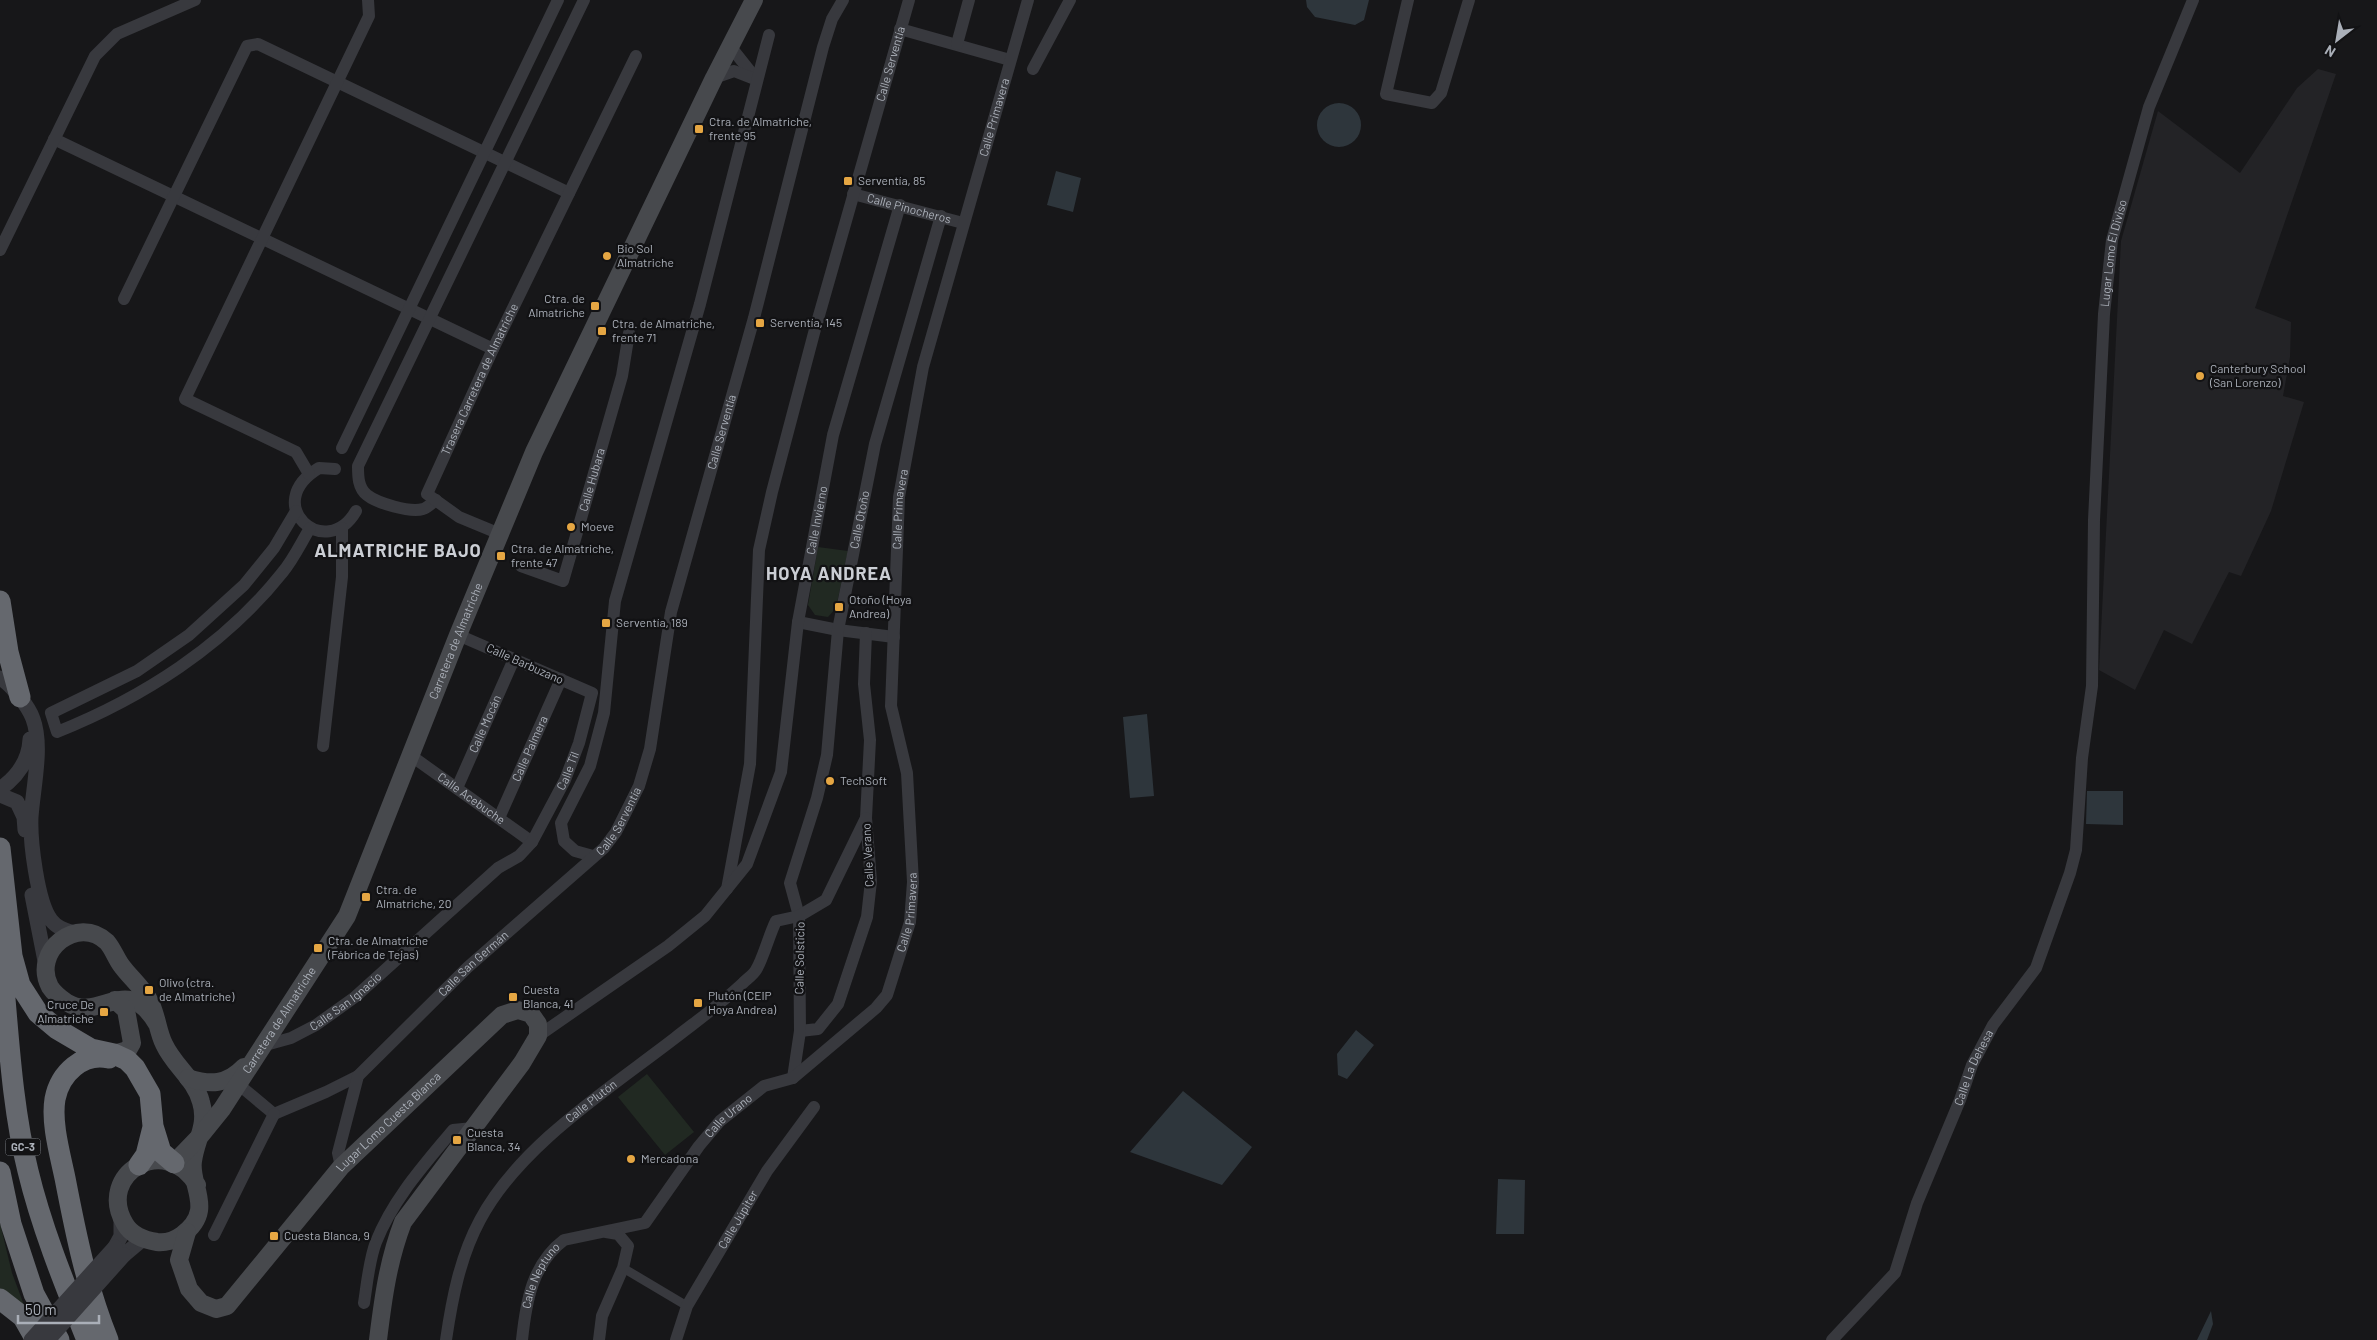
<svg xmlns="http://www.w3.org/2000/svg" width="2377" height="1340" font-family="Barlow,sans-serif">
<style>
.built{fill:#232326}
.green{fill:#212922}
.water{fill:#2e363c}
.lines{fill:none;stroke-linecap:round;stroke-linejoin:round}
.pedestrian{stroke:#38393e;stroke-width:9}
.minor{stroke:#38393e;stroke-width:12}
.tertiary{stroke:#38393e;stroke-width:15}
.secondary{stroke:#47494d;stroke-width:18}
.motorway{stroke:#65686e;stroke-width:21}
.tertiary-bridge{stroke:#38393e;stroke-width:15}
.poi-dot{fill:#e5a643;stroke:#121214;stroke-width:2}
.labels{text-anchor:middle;stroke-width:4.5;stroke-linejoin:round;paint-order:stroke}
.shield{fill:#121214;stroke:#7c8087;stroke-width:1}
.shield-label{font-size:11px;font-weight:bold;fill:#aaafb8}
.street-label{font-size:12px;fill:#aaafb8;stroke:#121214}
.poi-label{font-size:12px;fill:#aaafb8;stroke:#121214;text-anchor:start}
.district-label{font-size:18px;font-weight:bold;letter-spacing:1px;fill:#cbced4;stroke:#121214}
</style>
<rect width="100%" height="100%" fill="#171719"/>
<path class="built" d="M2318 69 2336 74 2255 308 2291 322 2290 357 2283 396 2304 402 2271 511 2241 576 2229 572 2192 644 2164 630 2135 690 2099 670 2121 241 2158 111 2240 173 2297 88Z"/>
<path class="green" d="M818 547 848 551 836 608 828 617 815 615 808 605Z
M647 1074 694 1132 665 1155 618 1097Z
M0 1223 12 1273 27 1313 0 1292Z"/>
<path class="water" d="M1306 0H1369L1364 20 1355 25 1315 17 1307 7Z
M1317 125a22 22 0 1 1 44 0a22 22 0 1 1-44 0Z
M1056 171 1081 178 1073 212 1047 205Z
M1147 714 1154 796 1130 798 1123 717Z
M2087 791H2123V825L2086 824Z
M1356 1030 1374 1045 1347 1079 1338 1075 1337 1054Z
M1183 1091 1252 1147 1222 1185 1130 1152Z
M1498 1179 1525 1180 1524 1234H1496Z
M2211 1311 2213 1324 2207 1340H2197Z"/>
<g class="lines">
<path class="pedestrian" d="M623 1268 687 1306"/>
<g class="minor">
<path d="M1408 0 1386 94 1432 103 1441 93 1469 0"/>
<path d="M900 29 1010 60"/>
<path d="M957 44 969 0"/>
<path d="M730 46 757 80"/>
<path d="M1033 69 1070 0"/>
<path d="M714 78 734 71 757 80"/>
<path d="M54 139 493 349"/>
<path id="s1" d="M853 194 963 223"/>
<path d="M0 250 95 56 117 34 195 0"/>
<path d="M124 299 247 46 258 44 569 193"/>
<path d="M342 448 558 0"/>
<path d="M335 469 319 468C259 504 326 563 356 511"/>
<path d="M309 474 296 452 185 399 369 16 368 0"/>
<path d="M436 500C432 503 427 508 423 509 410 513 377 503 367 495 358 488 358 476 358 466L584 0"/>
<path d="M296 511 274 548 244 585 189 635 137 671 51 713 57 732C142 698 224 646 282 573 293 560 301 543 310 528"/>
<path id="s2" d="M500 534 459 517 427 494 493 349 636 56"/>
<path id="s3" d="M521 566 563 581 622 376 629 333"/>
<path d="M798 622 838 630 894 637"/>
<path d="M323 746 342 577V528"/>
<path id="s4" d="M410 755 532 842"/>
<path id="s5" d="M457 788 514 659"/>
<path id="s6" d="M499 818 561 679"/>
<path d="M593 856 575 851 564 841 561 823 590 766 604 713 615 601 700 304 769 35"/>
<path id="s7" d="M727 889 750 764 759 550 772 492 814 333 909 0"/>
<path d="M800 1031 818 1029 838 1004 867 917 871 881 866 818 870 740 864 684 866 633"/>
<path id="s8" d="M538 1036 668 946 705 916 747 864 781 772 798 622 833 435 900 205"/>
<path id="s9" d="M262 1046 291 1038 316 1025 355 997 498 868 519 856 532 842 565 780 579 743 592 693 458 635"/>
<path id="s10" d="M793 1078 800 1031 799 916 790 883 817 798 827 755 838 630 875 444 941 216"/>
<path d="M238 1084 274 1114"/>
<path d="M274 1114 326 1092 358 1076"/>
<path id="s11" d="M341 1167 338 1153 358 1076 468 967 604 848 616 832 639 786 650 749 671 612 754 318 823 47 832 19 843 0"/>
<path d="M214 1235 274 1114"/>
<path d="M364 1303C367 1284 369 1260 376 1242 393 1199 424 1165 453 1130L473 1128"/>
<path id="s12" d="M446 1340C452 1299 460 1257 480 1220 519 1146 609 1089 675 1038 698 1020 722 1003 743 983 747 979 753 975 756 970 763 959 769 935 776 921L799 916 826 900 866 818"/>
<path id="s13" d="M522 1340C526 1302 532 1264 564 1240L645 1223 699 1146 720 1121 764 1086 793 1078 876 1008 887 995 910 922 913 882 907 773 891 706 899 497 923 367 1028 0"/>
<path d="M599 1340 602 1316 623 1268 628 1246 618 1234 606 1232"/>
<path id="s14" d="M676 1340 687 1306 767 1171 814 1107"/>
<path id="s15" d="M1832 1340 1895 1273 1917 1203 1960 1100 1972 1065 1993 1025 2036 968 2070 873 2076 850 2082 758 2092 686 2094 520 2104 314 2112 240 2149 107 2193 0"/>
</g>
<path class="tertiary" d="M0 678C11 684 29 707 33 719 43 746 33 788 31 817 30 840 37 902 51 920 57 928 65 930 74 933
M0 789C17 777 29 760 30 739
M0 795 17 802 24 817 25 830
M32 895 45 961
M115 1247 121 1236V1217
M124 1255 143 1239"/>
<g class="secondary">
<path d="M157 1024C126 971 101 1024 66 1002 60 998 54 993 50 987 31 951 78 914 107 942 113 949 116 958 121 965 131 979 144 988 151 1004 157 1017 158 1032 164 1044 174 1066 195 1079 201 1102 208 1125 196 1139 193 1161 189 1186 216 1210 182 1235 175 1240 165 1243 157 1242 144 1240 132 1236 125 1224 95 1174 166 1132 197 1185"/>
<path d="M114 1054 128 1050 132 1043 126 1010 115 1000"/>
<path d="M188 1078C210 1085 227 1085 244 1067"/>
<path id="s16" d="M174 1163 201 1135 222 1109 347 916 458 635 534 452 714 78 754 0"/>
<path id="s17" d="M187 1232 179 1260 189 1289 201 1303 216 1309 227 1306 341 1167 502 1015 518 1010 531 1014 538 1024V1036L522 1063 403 1222C388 1261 383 1299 378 1340"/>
</g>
<path class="motorway" d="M0 601 8 652 20 697
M0 848 12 956 20 985 38 1013 57 1029 91 1049 114 1054 127 1060 135 1068 150 1094 153 1126 161 1152 174 1163
M0 945C8 1019 10 1099 28 1171 42 1229 65 1285 87 1340
M139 1165 146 1155 153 1127
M0 1172 11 1224 34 1294 59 1340
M0 1299 23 1317 36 1340
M108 1340C86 1285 76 1235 65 1178 60 1154 51 1123 55 1099 60 1073 83 1052 109 1058"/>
<path class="tertiary-bridge" d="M31 1340 115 1247
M48 1340 124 1255"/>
</g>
<g class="poi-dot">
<rect x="694" y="124" width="10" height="10" rx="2.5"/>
<rect x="843" y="176" width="10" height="10" rx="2.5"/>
<circle cx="607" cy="256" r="5"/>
<rect x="590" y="301" width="10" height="10" rx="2.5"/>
<rect x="755" y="318" width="10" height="10" rx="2.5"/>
<rect x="597" y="326" width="10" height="10" rx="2.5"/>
<circle cx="2200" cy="376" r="5"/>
<circle cx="571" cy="527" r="5"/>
<rect x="496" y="551" width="10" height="10" rx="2.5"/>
<rect x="834" y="602" width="10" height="10" rx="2.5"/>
<rect x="601" y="618" width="10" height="10" rx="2.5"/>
<circle cx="830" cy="781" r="5"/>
<rect x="361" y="892" width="10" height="10" rx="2.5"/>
<rect x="313" y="943" width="10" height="10" rx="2.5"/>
<rect x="144" y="985" width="10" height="10" rx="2.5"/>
<rect x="508" y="992" width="10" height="10" rx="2.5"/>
<rect x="693" y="998" width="10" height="10" rx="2.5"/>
<rect x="99" y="1007" width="10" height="10" rx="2.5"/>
<rect x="452" y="1135" width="10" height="10" rx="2.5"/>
<circle cx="631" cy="1159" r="5"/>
<rect x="269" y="1231" width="10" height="10" rx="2.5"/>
</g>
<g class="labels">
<rect class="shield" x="5.5" y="1138.5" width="35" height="17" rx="4"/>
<g class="shield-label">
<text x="23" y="1151">GC-3</text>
</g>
<g class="street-label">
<text dy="4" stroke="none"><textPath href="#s7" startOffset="845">Calle Serventía</textPath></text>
<text dy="4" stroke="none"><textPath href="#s13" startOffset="1429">Calle Primavera</textPath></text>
<text dy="4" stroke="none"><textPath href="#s1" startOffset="58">Calle Pinocheros</textPath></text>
<text dy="4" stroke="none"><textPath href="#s15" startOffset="1154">Lugar Lomo El Diviso</textPath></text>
<text dy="4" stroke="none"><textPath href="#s2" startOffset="210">Trasera Carretera de Almatriche</textPath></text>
<text dy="4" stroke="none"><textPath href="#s11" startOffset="865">Calle Serventía</textPath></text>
<text dy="4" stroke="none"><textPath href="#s3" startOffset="150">Calle Hubara</textPath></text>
<text dy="4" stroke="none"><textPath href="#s13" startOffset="1025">Calle Primavera</textPath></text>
<text dy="4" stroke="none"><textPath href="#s8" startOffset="625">Calle Invierno</textPath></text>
<text dy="4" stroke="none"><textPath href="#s10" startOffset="568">Calle Otoño</textPath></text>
<text dy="4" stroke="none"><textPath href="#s16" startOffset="598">Carretera de Almatriche</textPath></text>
<text transform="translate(525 664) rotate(24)" y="4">Calle Barbuzano</text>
<text dy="4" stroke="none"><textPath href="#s5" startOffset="70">Calle Mocán</textPath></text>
<text dy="4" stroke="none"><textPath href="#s6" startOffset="76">Calle Palmera</textPath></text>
<text dy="4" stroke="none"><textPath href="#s9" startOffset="422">Calle Til</textPath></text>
<text dy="4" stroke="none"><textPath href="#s4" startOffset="75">Calle Acebuche</textPath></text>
<text dy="4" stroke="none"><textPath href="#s11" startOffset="460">Calle Serventía</textPath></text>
<text transform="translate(868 855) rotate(-93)" y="4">Calle Verano</text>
<text dy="4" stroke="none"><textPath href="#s13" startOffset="619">Calle Primavera</textPath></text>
<text transform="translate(800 958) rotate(-89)" y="4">Calle Solsticio</text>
<text dy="4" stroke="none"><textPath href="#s11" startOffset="255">Calle San Germán</textPath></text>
<text dy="4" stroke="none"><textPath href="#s9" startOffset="96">Calle San Ignacio</textPath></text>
<text dy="4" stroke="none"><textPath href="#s16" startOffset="178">Carretera de Almatriche</textPath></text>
<text dy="4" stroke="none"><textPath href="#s15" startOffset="312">Calle La Dehesa</textPath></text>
<text dy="4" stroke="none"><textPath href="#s12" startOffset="289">Calle Plutón</textPath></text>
<text dy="4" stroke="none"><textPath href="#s13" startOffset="331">Calle Urano</textPath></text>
<text dy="4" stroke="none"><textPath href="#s17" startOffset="351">Lugar Lomo Cuesta Blanca</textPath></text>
<text dy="4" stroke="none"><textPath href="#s14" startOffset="136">Calle Júpiter</textPath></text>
<text dy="4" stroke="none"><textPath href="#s13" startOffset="68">Calle Neptuno</textPath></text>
</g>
<g class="poi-label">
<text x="709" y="126">Ctra. de Almatriche,<tspan x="709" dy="14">frente 95</tspan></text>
<text x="858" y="185">Serventía, 85</text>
<text x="617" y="253">Bio Sol<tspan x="617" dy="14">Almatriche</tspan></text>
<text x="585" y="303" text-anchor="end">Ctra. de<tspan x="585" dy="14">Almatriche</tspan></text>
<text x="770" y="327">Serventía, 145</text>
<text x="612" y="328">Ctra. de Almatriche,<tspan x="612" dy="14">frente 71</tspan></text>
<text x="2210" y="373">Canterbury School<tspan x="2210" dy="14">(San Lorenzo)</tspan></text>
<text x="581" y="531">Moeve</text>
<text x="511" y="553">Ctra. de Almatriche,<tspan x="511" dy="14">frente 47</tspan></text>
<text x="849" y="604">Otoño (Hoya<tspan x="849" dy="14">Andrea)</tspan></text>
<text x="616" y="627">Serventía, 189</text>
<text x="840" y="785">TechSoft</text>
<text x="376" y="894">Ctra. de<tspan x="376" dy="14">Almatriche, 20</tspan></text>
<text x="328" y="945">Ctra. de Almatriche<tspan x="328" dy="14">(Fábrica de Tejas)</tspan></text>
<text x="159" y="987">Olivo (ctra.<tspan x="159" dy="14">de Almatriche)</tspan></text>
<text x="523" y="994">Cuesta<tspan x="523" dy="14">Blanca, 41</tspan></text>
<text x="708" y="1000">Plutón (CEIP<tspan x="708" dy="14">Hoya Andrea)</tspan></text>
<text x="94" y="1009" text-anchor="end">Cruce De<tspan x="94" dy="14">Almatriche</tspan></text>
<text x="467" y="1137">Cuesta<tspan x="467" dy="14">Blanca, 34</tspan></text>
<text x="641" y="1163">Mercadona</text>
<text x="284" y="1240">Cuesta Blanca, 9</text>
</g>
<g class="district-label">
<text x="398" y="557">ALMATRICHE BAJO</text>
<text x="829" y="580">HOYA ANDREA</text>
</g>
</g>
<g transform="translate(2337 40) rotate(211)" stroke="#121214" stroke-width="4" paint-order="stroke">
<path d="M0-4L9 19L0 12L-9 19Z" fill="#aaafb8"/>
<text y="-8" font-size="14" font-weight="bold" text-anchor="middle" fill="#aaafb8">N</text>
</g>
<path d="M18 1315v8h81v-8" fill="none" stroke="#aaafb8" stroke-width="2.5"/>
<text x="25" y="1315" font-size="15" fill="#aaafb8" stroke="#121214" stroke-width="4" paint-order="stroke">50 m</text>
</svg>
